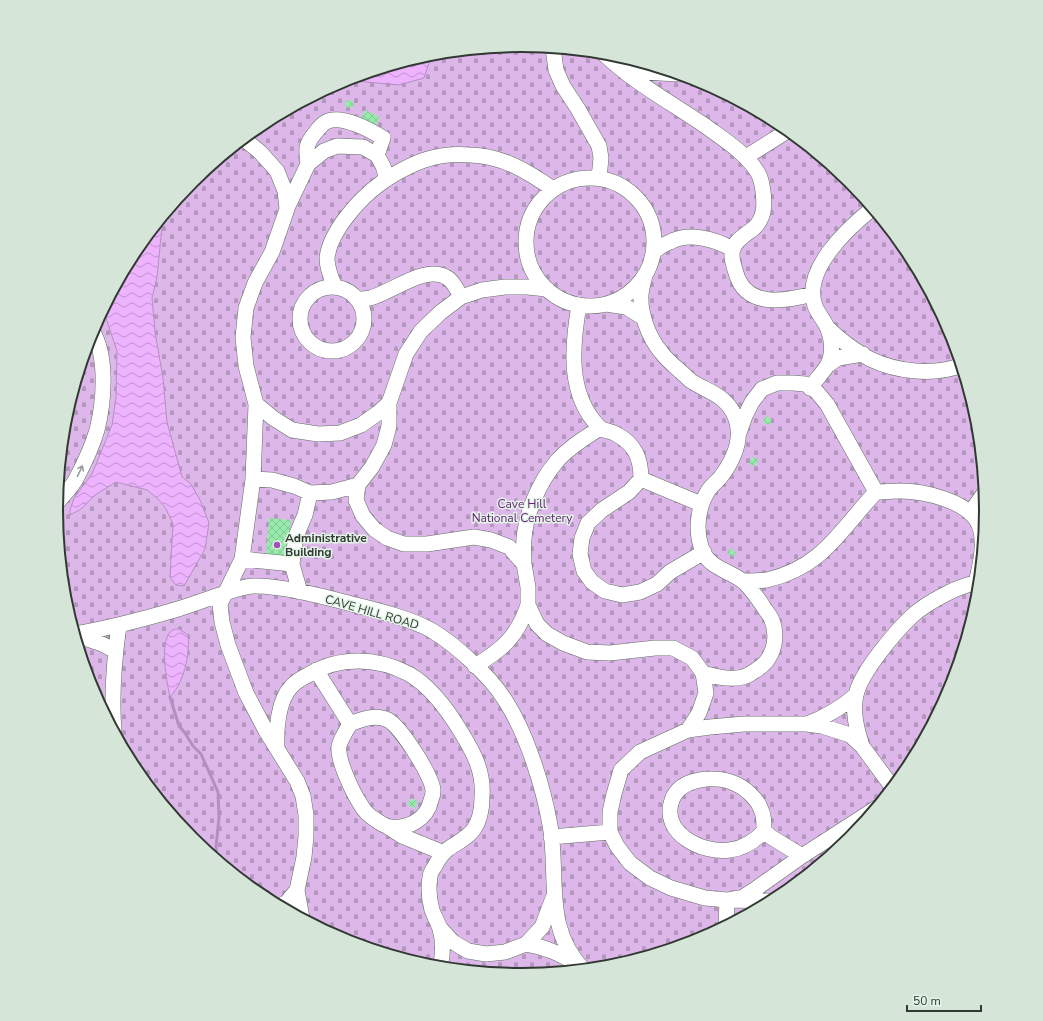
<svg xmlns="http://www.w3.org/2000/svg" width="1043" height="1021" font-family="'Nunito Sans',sans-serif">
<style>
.cemetery{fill:url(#cemetery-stones)}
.water{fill:url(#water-waves);stroke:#b58ec1}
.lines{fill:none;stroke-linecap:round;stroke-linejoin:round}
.stream{stroke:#b58ec1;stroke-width:3}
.building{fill:url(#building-cross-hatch)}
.minor-casing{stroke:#5f6e62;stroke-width:16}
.minor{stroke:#fff;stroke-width:15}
.oneway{stroke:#989c99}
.poi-dot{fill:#a54fbd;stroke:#e3f5e7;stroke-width:1.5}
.labels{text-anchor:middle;stroke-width:3;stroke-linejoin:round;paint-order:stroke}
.park-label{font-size:12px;fill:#652076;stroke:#e3f5e7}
.poi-label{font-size:12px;font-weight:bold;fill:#323833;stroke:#e3f5e7;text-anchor:start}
.street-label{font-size:12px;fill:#323833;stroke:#e3f5e7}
.rim{fill:none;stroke:#323833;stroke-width:2}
</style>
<defs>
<pattern id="cemetery-stones" width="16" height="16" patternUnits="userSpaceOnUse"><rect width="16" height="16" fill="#deb7ea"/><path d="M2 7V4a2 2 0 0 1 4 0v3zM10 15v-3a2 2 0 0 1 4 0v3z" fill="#b596be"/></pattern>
<pattern id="water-waves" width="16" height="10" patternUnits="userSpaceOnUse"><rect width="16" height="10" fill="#edb3fe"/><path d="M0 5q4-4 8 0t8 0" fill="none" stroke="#c193ce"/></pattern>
<pattern id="building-cross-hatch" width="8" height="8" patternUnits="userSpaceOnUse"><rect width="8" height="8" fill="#98eaac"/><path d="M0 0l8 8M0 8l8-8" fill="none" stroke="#83c994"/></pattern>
</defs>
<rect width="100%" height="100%" fill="#e3f5e7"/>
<path class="cemetery" d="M58 510a464 464 0 1 1 928 0a464 464 0 1 1-928 0Z"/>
<path class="water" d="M432 54 424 78 399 85 345 80Z
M163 217 157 277 152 298 155 332 163 378 167 422 182 477 191 484 200 500 209 523 205 549 184 586 176 585 170 577 173 524 165 507 157 498 147 490 116 482 95 495 81 509 70 515V510L74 498 92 474 112 425 116 397 117 351 105 315V307L135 252Z
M179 629 188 635C190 655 184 682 170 697 167 684 158 637 173 630 173 629 178 629 179 629Z"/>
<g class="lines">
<path class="stream" d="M170 697 179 726 185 733 193 746 201 754 218 792 219 817 216 847 217 860"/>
</g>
<path class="building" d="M352 100 354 107 346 108 345 101Z
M365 110 380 117 376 126 361 119Z
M765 416 772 419 770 425 763 423Z
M752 457 758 459 756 466 749 464Z
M269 518 291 520 286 564 265 562Z
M731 548 736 553 733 557 727 553Z
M412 798 418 802 414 809 407 804Z"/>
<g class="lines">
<defs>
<path id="minor" d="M553 48 556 70 563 86 578 109 599 146 601 158 599 178
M603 53C633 82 670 102 704 125 723 139 746 153 758 173 763 182 765 202 763 212 762 217 758 225 754 228 747 234 736 239 733 249 730 256 734 266 736 273 746 309 786 301 813 294
M624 71 678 74
M244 139 260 152 277 171 285 191 287 209 272 252 255 283 246 308 243 337 246 366 256 404 273 418 292 430 318 434 340 433 361 425 378 413 389 403 406 354 421 331 441 312 461 297 482 290 505 287H527L547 289
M746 157 789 130
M308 164C306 150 305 145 315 133 318 129 322 124 326 122 341 114 370 130 383 138L377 155
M526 242a64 64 0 1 1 128 0a64 64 0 1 1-128 0Z
M287 208 308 164 324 151 337 146 363 147 377 155 383 166 387 179
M654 251C659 248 664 244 670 242 689 232 715 239 732 249
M645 275C644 281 641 289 641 296 640 314 649 338 661 352 666 359 673 365 680 371 684 374 687 378 691 381 710 393 727 395 736 419 743 440 733 461 720 478 716 482 711 486 708 491 697 508 695 533 703 552 711 569 731 571 744 582 751 589 757 597 763 606 765 610 769 614 771 618 777 631 776 647 768 659 764 666 756 670 750 674 737 682 716 677 703 673
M335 287C331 278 327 268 327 258 330 231 360 198 381 183 393 174 414 163 428 159 441 155 456 154 470 155 503 156 527 171 553 189
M300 319a32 32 0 1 1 64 0a32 32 0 1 1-64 0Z
M357 299C361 299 366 299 370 298 391 293 428 262 449 279 454 283 458 291 461 297
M606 304 626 307 644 318
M579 305C572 346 567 394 599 427 603 431 611 431 616 434 635 444 641 458 641 479L629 492 602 510 588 523 582 538 580 554 584 571 592 582 605 591 622 595 640 592 657 584 670 572 704 552
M828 328C840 340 855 351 870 359 897 372 934 376 962 365
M828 365 838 358 863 354
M810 388C816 380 822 373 827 366 834 355 832 338 827 327 824 320 818 314 815 306 802 270 848 228 873 208
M389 403V426L384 445 372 467 358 485 356 500 363 516 374 529 387 538 404 544H427L474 537 491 540 509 547 524 564 528 587V605L537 624 547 634 563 643 587 652 610 653 655 648H673L692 658 703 673 706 693 699 713 688 730
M256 404 253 479 242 559 220 604 222 622 228 645 246 693 266 731 297 781 303 796 306 815V836L304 857 297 890 302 918
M739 433 745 416 752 402 762 389 777 383H793L805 384 816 391 827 404 876 492
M253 479 272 480 294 486 310 493 332 492 358 485
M641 479 701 504
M57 503C63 495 72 487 76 479 84 464 92 447 97 430 104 402 108 357 92 330
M970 513 985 492
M242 559 292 564
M524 564C524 556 523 547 524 539 526 513 539 482 557 461 569 447 585 438 600 428
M743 581C751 581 760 581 767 580 823 567 840 530 876 492 884 492 892 491 900 491 924 491 969 501 979 525 986 542 980 566 976 583
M300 592 292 564 296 536 305 515 310 493
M75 634C110 628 144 619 178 609 194 604 210 598 225 593 235 590 244 586 255 586 283 586 321 596 348 603 375 610 407 617 431 630 456 645 490 676 505 700 527 734 543 786 550 825 559 875 543 929 584 970
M75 635 102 644 115 651
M475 666C503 649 517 637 528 605
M316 670 350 724C346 731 341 738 339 746 337 760 353 793 361 805 364 811 371 817 376 820 380 823 385 826 390 827 409 829 427 819 431 800 432 798 433 794 433 791 433 777 401 727 388 720 376 714 362 719 350 724
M807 724C826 717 841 708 856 695
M114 730C111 695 114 661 119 625
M862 746C857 730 852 712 856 695 861 672 895 632 912 616 925 604 963 582 980 583
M277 748C276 731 278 700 291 687 295 682 302 678 308 675 339 656 377 657 409 674 430 686 449 712 461 732 474 753 484 772 482 797 482 807 480 820 474 829 468 838 456 843 448 849 442 853 438 860 435 866 433 869 430 873 430 877 428 888 429 899 432 910 434 916 438 922 440 929 444 943 443 955 440 968
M388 827 402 836 444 853
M764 831C755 841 744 848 730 850 702 854 660 833 672 800 680 777 717 775 736 784 745 788 756 798 760 807 764 815 764 822 764 831L771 837 802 856
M551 837 610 832
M774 901 727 900 705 898 671 888 650 878 630 863 617 846 610 832V812L614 794 621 770 640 752 688 730 710 727 744 724H806L822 726 850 735 862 746 893 788
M278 906 286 903 297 890
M726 926 727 900 743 897 754 890 802 856 878 807
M440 928 453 942 468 951 486 954 505 952 526 944 542 927 553 898
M526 944C546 947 560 954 577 964"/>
</defs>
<use href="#minor" class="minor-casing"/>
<use href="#minor" class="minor"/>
</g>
<defs><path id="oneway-shaft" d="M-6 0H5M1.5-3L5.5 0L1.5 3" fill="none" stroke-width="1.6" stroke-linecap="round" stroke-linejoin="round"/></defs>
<use class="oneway" href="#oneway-shaft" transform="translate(80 471) rotate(-65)"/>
<circle class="poi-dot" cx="277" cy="545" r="4"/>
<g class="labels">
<g class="park-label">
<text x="522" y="508">Cave Hill<tspan x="522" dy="14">National Cemetery</tspan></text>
</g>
<g class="poi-label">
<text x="285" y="542">Administrative<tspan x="285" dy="14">Building</tspan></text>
</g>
<g class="street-label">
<text transform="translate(372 612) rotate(16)" y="4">CAVE HILL ROAD</text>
</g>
</g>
<path d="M0 0H1043V1021H0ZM63 510a458 458 0 1 1 916 0a458 458 0 1 1-916 0Z" fill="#d5e6d9" fill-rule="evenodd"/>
<path class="rim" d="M63 510a458 458 0 1 1 916 0a458 458 0 1 1-916 0Z"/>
<path d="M907 1005v6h74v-6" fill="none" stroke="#323833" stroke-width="2"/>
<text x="913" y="1005" font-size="12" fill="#323833" stroke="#e3f5e7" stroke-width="3" paint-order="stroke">50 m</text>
</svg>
